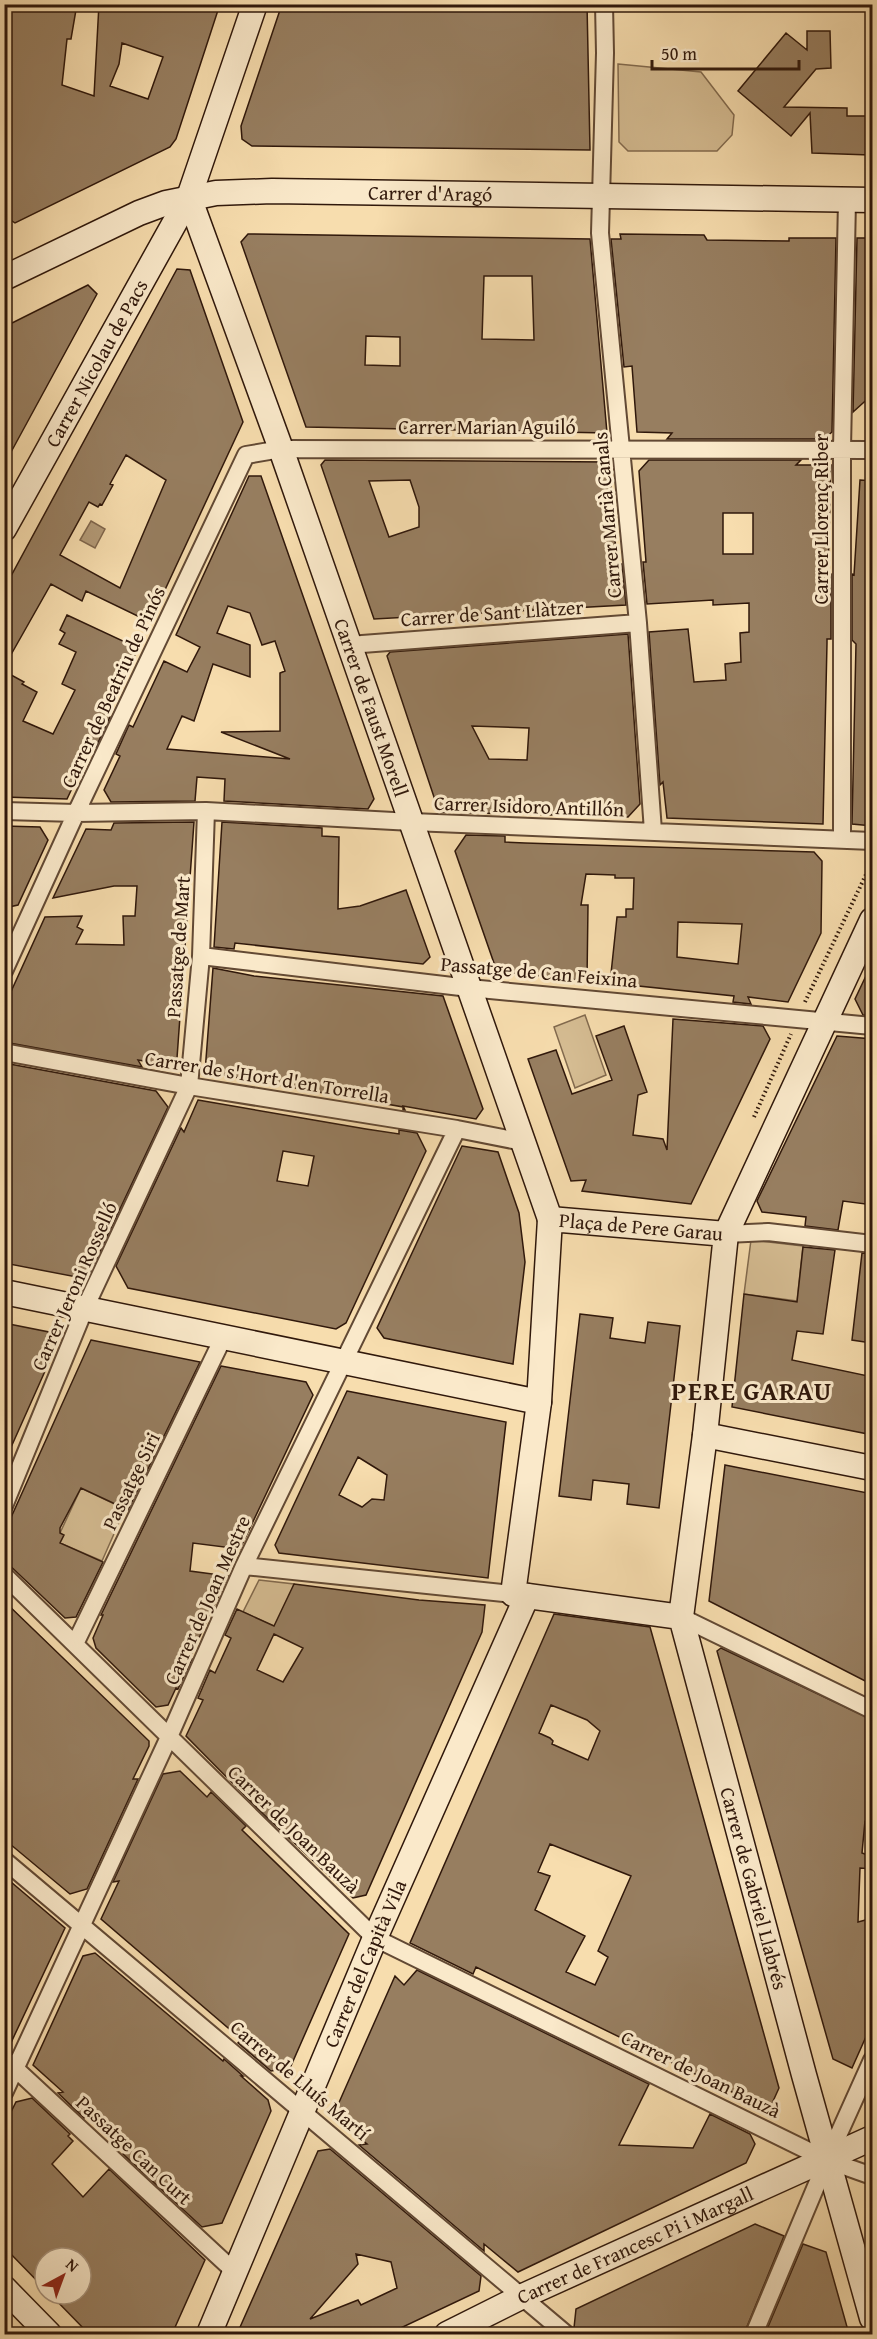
<svg xmlns="http://www.w3.org/2000/svg" width="877" height="2339" font-family="'Gentium Book Plus',serif">
<style>
.green{fill:#d5bc92;stroke:#826a4e;stroke-width:1.5}
.water{fill:#b39a77;stroke:#7f664c;stroke-width:1.5}
.building{fill:#977e60;stroke:#30180b;stroke-width:1.5;fill-rule:evenodd}
.lines{fill:none;stroke-linecap:round;stroke-linejoin:round}
.street-casing{stroke:#624934;stroke-width:20}
.secondary-casing{stroke:#30180b;stroke-width:27}
.path{stroke:#30180b;stroke-width:4;stroke-dasharray:1.5 3;stroke-linecap:butt}
.street{stroke:#fae9ca;stroke-width:16}
.secondary{stroke:#fae9ca;stroke-width:24}
.labels{text-anchor:middle;stroke-width:6;stroke-linejoin:round;paint-order:stroke}
.street-label{font-size:20px;fill:#30180b;stroke:#fae9ca}
.district-label{font-size:26px;font-weight:bold;letter-spacing:1.5px;fill:#30180b;stroke:#fae9ca}
</style>
<rect width="100%" height="100%" fill="#f7ddae"/>
<filter id="stains"><feTurbulence type="fractalNoise" baseFrequency=".00333" numOctaves="4"/><feColorMatrix values="0 0 0 0 .2 0 0 0 0 .09 0 0 0 0 .02 0 0 0 .5 -.17"/></filter>
<radialGradient id="worn" r=".72"><stop offset=".6" stop-color="#630" stop-opacity="0"/><stop offset="1" stop-color="#630" stop-opacity=".3"/></radialGradient>
<path class="green" d="M618 64 701 72 734 115 732 135 717 151H628L619 142Z
M585 1015 606 1075 575 1088 554 1027Z
M751 1240 803 1246 797 1301 744 1294Z
M81 1488 125 1509 102 1561 60 1543V1533Z
M259 1580 294 1584 282 1630 243 1612Z"/>
<path class="water" d="M91 521 105 529 95 548 80 540Z"/>
<path class="building" d="M4 4H77L71 39H67L62 85 94 96 99 4H220L176 139 170 147 15 223 5 216ZM122 43 163 57 148 99 110 86 119 64Z
M282 4H587L590 150 252 146 242 139 241 126Z
M807 31H830L831 68 816 69 784 107 847 108V116H870V118H873V152H870V155L812 153 810 113 791 136 738 91 786 33 807 50Z
M248 234 590 239 607 433 306 427 241 242ZM484 276H532L534 340 482 339ZM366 336 400 337V366L365 365Z
M620 234 704 235 707 240 789 241V238H836L832 432 824 439H667L672 433 637 432 632 366 624 367 611 239H621Z
M857 238H873V394L853 412Z
M177 269 190 270 243 422 150 622 86 591 82 601 51 584 4 667V589ZM126 455 166 480 120 588 60 555 89 502 98 507 100 504 102 505 113 485 110 484Z
M88 285 97 294 4 465V327Z
M325 460 609 462 617 565 622 564 626 605 374 619 321 465ZM410 480 419 507V527L389 537 369 481Z
M649 460H801L796 465H831L828 573 831 574V639H827V643L823 824 667 818 663 782 660 785 649 632 688 629 694 682 726 680 725 664 741 662 740 633 749 632V603L713 605V600L647 604 643 562H646L639 471ZM723 513H753V554H723Z
M249 476H261L374 799 368 809 224 801 225 779 197 777 195 801 111 802 104 790 120 756 116 754 129 725 133 727 164 661 187 672 200 647 176 635ZM228 606 250 613 262 645 275 641 285 671 280 673V731L221 732 290 759 167 749 182 716 194 721 213 664 250 677V645L217 633Z
M860 480 873 481V826L852 824 856 644 852 640V574L854 575Z
M67 615 138 648 107 715 110 717 96 747 92 746 67 799 4 797V768H11L4 717V671L24 682 22 684 37 692 23 721 53 734 75 690 62 684 76 652 59 644 65 633 60 630Z
M628 634 640 804 628 817 439 812 387 656 390 652ZM472 726 529 728 527 760 489 759Z
M194 822 177 1058 168 1065 138 1060 142 1067 4 1042V1007L45 917 82 916 77 927 83 930 76 944 124 945 123 916H135L137 886H114L53 898 86 829 111 830 114 823Z
M222 822 322 828V836L339 837 338 909 360 906 406 890 430 957 423 964 235 943 234 949 214 947Z
M4 826 40 827 48 840 18 905 4 908Z
M466 835 505 836V842L525 843 814 852 822 861 821 933 788 1002 748 997 751 1004 733 1002 734 996 610 983 617 917H626V909H633L634 878H615V875L586 874 581 905H588L587 981 503 972 495 966 455 851ZM678 922 742 924 738 964 677 957Z
M873 961V1016L863 1015 855 999Z
M213 968 254 976 443 996 483 1109 476 1119 403 1106 405 1110H403V1107L205 1072Z
M673 1019 763 1026 770 1039 691 1204 582 1191 586 1180 571 1181 528 1059 556 1050 572 1094 612 1080 596 1036 624 1026 647 1092 638 1095 633 1135 663 1139 667 1150Z
M837 1036 873 1039V1205L843 1201 838 1230 805 1226 806 1217 762 1212 757 1201Z
M4 1063 156 1091 168 1107 87 1279 4 1263Z
M198 1100 366 1129 399 1134V1130L417 1133 426 1151 346 1323 336 1329 128 1288 116 1266 181 1128 184 1132ZM283 1151 314 1156 308 1186 277 1181Z
M462 1146 498 1152 519 1213 525 1262 513 1364 384 1338 377 1328Z
M803 1247 835 1250 823 1334 797 1331 792 1360 873 1377V1435L732 1407 744 1294 797 1302Z
M862 1253 873 1254 871 1343 852 1340Z
M580 1314 613 1318 610 1338 645 1343 648 1322 680 1326 659 1508 627 1504 629 1484 593 1480 591 1500 559 1496Z
M4 1323 54 1333 58 1342 4 1463Z
M91 1340 200 1362 128 1510 81 1488 60 1528V1533L64 1535 60 1543 103 1562 76 1617 65 1618 4 1560V1533Z
M221 1366 306 1382 313 1395 240 1549 193 1543 190 1571 228 1576 190 1657 192 1659 178 1689 176 1688 168 1705 156 1707 96 1648 93 1638 103 1615H101Z
M347 1391 506 1422 488 1578 279 1553 275 1545ZM358 1457 387 1475 384 1500 372 1499 362 1507 339 1495Z
M725 1465 873 1494V1685L709 1601Z
M294 1584 419 1600 485 1605 482 1632 366 1895 353 1898 260 1811 186 1736 203 1700 198 1698 210 1670 215 1673 231 1638 225 1635 237 1609 274 1626ZM274 1634 303 1648 283 1682 257 1670Z
M4 1601 149 1741V1746L133 1779H138L87 1889 70 1894 4 1839Z
M554 1614 650 1627 779 2088 769 2110 476 1967 473 1974 410 1943ZM551 1705 587 1720 600 1731 588 1760 552 1744 553 1741 550 1738 539 1733ZM550 1844 631 1876 598 1951 608 1957 595 1985 566 1972 585 1936 535 1910 550 1876 538 1872Z
M721 1648 873 1720V1819L865 1821 862 1853 873 1857V1869L860 1868 858 1922 873 1918V2021L852 2068 833 2059 717 1651Z
M180 1771 207 1797 211 1792 246 1826 242 1830 349 1934 290 2068 271 2071 238 2043 241 2039 101 1919 119 1881 113 1882 163 1774Z
M4 1876 65 1928 8 2049 4 2048Z
M95 1953 223 2061 224 2059 243 2076H241L268 2100 271 2111 222 2223 202 2227 123 2154 127 2150 88 2115 84 2118 58 2093 63 2092 33 2065 83 1956Z
M417 1970 649 2084 619 2145 693 2148 710 2114 750 2134 755 2144 746 2163 518 2272 484 2244V2251L359 2145 367 2144 333 2116 395 1976 404 1985Z
M32 2098 70 2134 68 2136 73 2141 52 2164 83 2197 109 2169 205 2260 172 2334H89L50 2294H81V2258H45V2289L4 2247V2126L16 2102Z
M330 2149 481 2276 479 2291 388 2334H237L318 2151ZM356 2254 391 2262 397 2288 361 2305 358 2300 310 2319 358 2264Z
M755 2224 784 2236 744 2334H576L574 2328 576 2309Z
M803 2244 826 2252 849 2334H765Z"/>
<g class="lines">
<defs>
<path id="street" d="M604 4 605 53 600 233 638 623 653 831
M349 645 638 623
M4 811 76 813 206 811 412 822 872 841
M842 839V449L847 200
M201 956 469 988 872 1026
M4 971 76 813 246 455 281 449 872 450
M4 1052 189 1086 457 1129 523 1142
M726 1234 768 1232 872 1244
M4 1506 85 1308 189 1086 201 956 206 811
M244 1566 513 1594
M4 1575 375 1938 827 2160 872 2176
M681 1617 872 1710
M75 1644 224 1336
M4 1860 566 2334
M4 2058 235 2272
M4 2093 169 1737 244 1566 457 1129
M754 2334 827 2160 872 2060"/>
<g id="secondary">
<path id="s1" d="M189 197 281 449 550 1219"/>
<path id="s2" d="M4 278 139 213 166 203 216 193 272 191 872 200"/>
<path id="s3" d="M4 529 189 197 255 4"/>
<path d="M726 1234 872 920"/>
<path d="M4 1292 539 1402"/>
<path d="M705 1435 872 1468"/>
<path id="s4" d="M681 1617 513 1594 539 1402 550 1219 726 1234 705 1435 681 1617 804 2075 872 2318"/>
<path d="M4 2288 49 2334"/>
<path id="s5" d="M209 2334 375 1938 527 1596"/>
<path id="s6" d="M447 2334 523 2296 872 2138"/>
</g>
</defs>
<use href="#street" class="street-casing"/>
<use href="#secondary" class="secondary-casing"/>
<path class="path" d="M805 1002 872 862
M754 1117 791 1034"/>
<use href="#street" class="street"/>
<use href="#secondary" class="secondary"/>
</g>
<g class="labels">
<g class="street-label">
<text dy="7" stroke="none"><textPath href="#s2" startOffset="444">Carrer d'Aragó</textPath></text>
<text dy="7" stroke="none"><textPath href="#s3" startOffset="190">Carrer Nicolau de Pacs</textPath></text>
<text x="487" y="434">Carrer Marian Aguiló</text>
<text transform="translate(607 515) rotate(-95)" y="7">Carrer Marià Canals</text>
<text transform="translate(821 519) rotate(-90)" y="7">Carrer Llorenç Riber</text>
<text transform="translate(492 613) rotate(-4)" y="7">Carrer de Sant Llàtzer</text>
<text transform="translate(113 687) rotate(-65)" y="7">Carrer de Beatriu de Pinós</text>
<text dy="7" stroke="none"><textPath href="#s1" startOffset="542">Carrer de Faust Morell</textPath></text>
<text transform="translate(529 806) rotate(2)" y="7">Carrer Isidoro Antillón</text>
<text transform="translate(178 947) rotate(-86)" y="7">Passatge de Mart</text>
<text transform="translate(539 972) rotate(5)" y="7">Passatge de Can Feixina</text>
<text transform="translate(267 1077) rotate(9)" y="7">Carrer de s'Hort d'en Torrella</text>
<text dy="7" stroke="none"><textPath href="#s4" startOffset="638">Plaça de Pere Garau</textPath></text>
<text transform="translate(74 1286) rotate(-66)" y="7">Carrer Jeroni Rosselló</text>
<text transform="translate(131 1481) rotate(-64)" y="7">Passatge Siri</text>
<text transform="translate(207 1600) rotate(-66)" y="7">Carrer de Joan Mestre</text>
<text transform="translate(294 1829) rotate(44)" y="7">Carrer de Joan Bauzà</text>
<text dy="7" stroke="none"><textPath href="#s4" startOffset="1390">Carrer de Gabriel Llabrés</textPath></text>
<text dy="7" stroke="none"><textPath href="#s5" startOffset="402">Carrer del Capità Vila</textPath></text>
<text transform="translate(701 2074) rotate(26)" y="7">Carrer de Joan Bauzà</text>
<text transform="translate(300 2080) rotate(40)" y="7">Carrer de Lluís Martí</text>
<text transform="translate(134 2150) rotate(43)" y="7">Passatge Can Curt</text>
<text dy="7" stroke="none"><textPath href="#s6" startOffset="208">Carrer de Francesc Pi i Margall</textPath></text>
</g>
<g class="district-label">
<text x="752" y="1400">PERE GARAU</text>
</g>
</g>
<rect width="877" height="2339" fill="none" stroke="#f7ddae" stroke-width="24"/>
<rect x="6" y="6" width="865" height="2327" fill="none" stroke="#30180b" stroke-width="3"/>
<rect x="12" y="12" width="853" height="2315" fill="none" stroke="#30180b" stroke-width="1.5"/>
<g transform="translate(63 2276) rotate(41)"><circle r="28" fill="#fae9ca" stroke="#a9957e" stroke-width="1.5"/>
<path d="M0-4.5L10 22L0 15L-10 22Z" fill="#8f2418"/>
<text y="-9" font-size="16" font-weight="bold" text-anchor="middle" fill="#30180b">N</text>
</g>
<path d="M652 60v9h147v-9" fill="none" stroke="#30180b" stroke-width="3"/>
<text x="661" y="60" font-size="18" fill="#30180b" stroke="#fae9ca" stroke-width="4.5" paint-order="stroke">50 m</text>
<rect width="100%" height="100%" filter="url(#stains)"/>
<rect width="100%" height="100%" fill="url(#worn)"/>
</svg>
